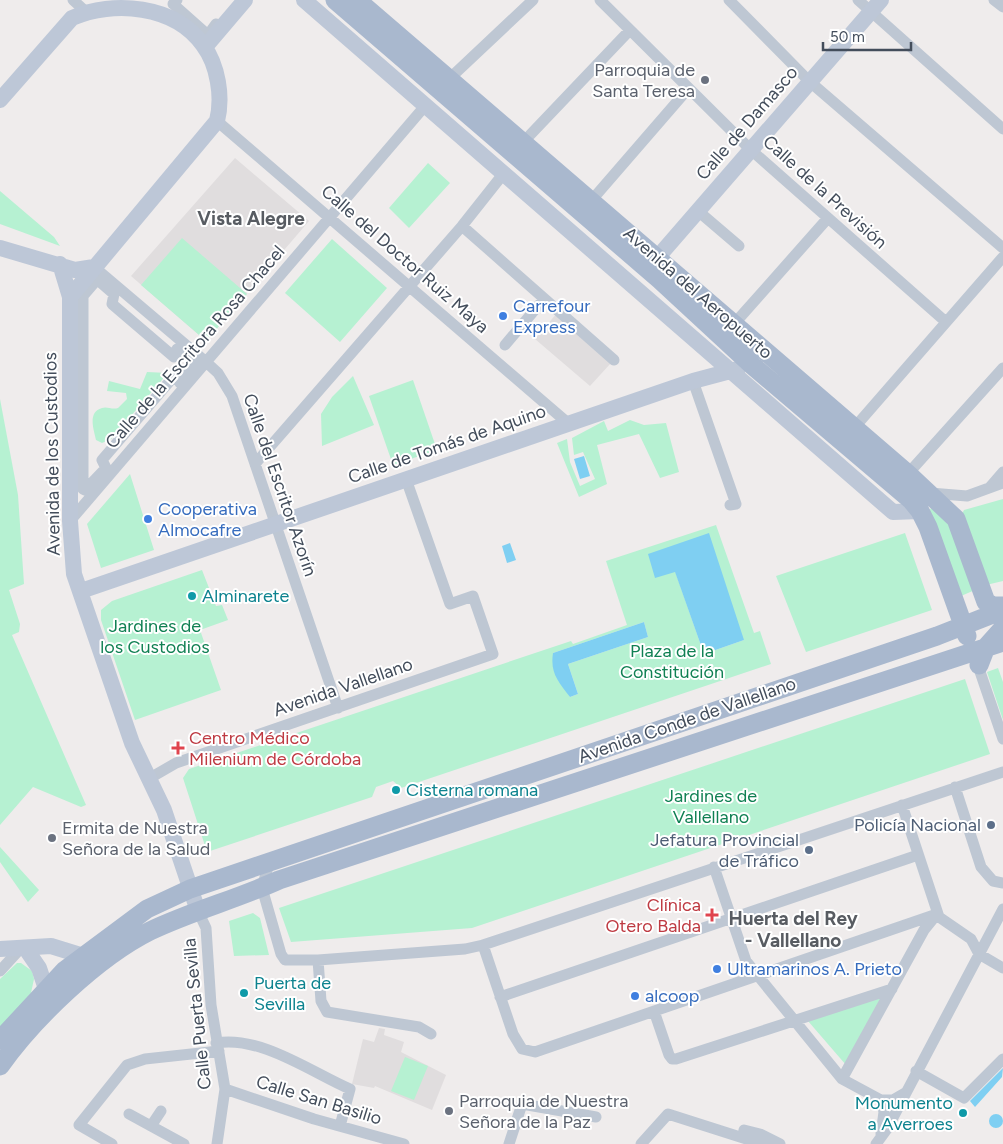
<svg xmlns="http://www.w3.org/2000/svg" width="1003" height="1144" font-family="Figtree,sans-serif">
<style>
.education{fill:#e0ddde}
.green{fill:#b6f1d2;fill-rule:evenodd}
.water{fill:#7fcff2}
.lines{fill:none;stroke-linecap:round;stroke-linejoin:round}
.street{stroke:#bec7d3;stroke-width:11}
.secondary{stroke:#bdc7d7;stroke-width:16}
.primary{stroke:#a9b8ce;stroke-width:19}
.worship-dot{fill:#6b7280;stroke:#fff;stroke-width:2}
.shop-dot{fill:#3f7fe0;stroke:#fff;stroke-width:2}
.culture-dot{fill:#0f9aa8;stroke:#fff;stroke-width:2}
.health-dot{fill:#e0444e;stroke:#fff;stroke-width:2}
.service-dot{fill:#5c6f8a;stroke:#fff;stroke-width:2}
.labels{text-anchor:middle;stroke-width:4;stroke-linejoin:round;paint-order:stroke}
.worship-label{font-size:18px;fill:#5b616d;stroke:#fff;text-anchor:start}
.street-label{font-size:18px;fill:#434d5b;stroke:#fff}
.shop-label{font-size:18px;fill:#366cbe;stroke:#fff;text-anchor:start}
.culture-label{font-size:18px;fill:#0d838f;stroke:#fff;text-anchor:start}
.park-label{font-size:18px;fill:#108053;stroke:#fff}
.health-label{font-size:18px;fill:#be3a42;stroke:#fff;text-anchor:start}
.service-label{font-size:18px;fill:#4e5e75;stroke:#fff;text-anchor:end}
.neighbourhood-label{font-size:19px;font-weight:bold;fill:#585c62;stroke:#fff}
</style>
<rect width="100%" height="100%" fill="#efecec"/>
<path class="education" d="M235 158 309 221 206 341 131 276Z
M557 313 611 363 590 386 535 339Z
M379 1028 385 1029 384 1035 404 1042 401 1052 446 1075 432 1110 375 1086 374 1088 352 1084 363 1039 374 1042Z"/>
<path class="green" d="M428 163 450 183 409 228 389 208Z
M0 191 54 237 60 246 0 224Z
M182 238 247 294 206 341 141 285Z
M332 239 387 288 340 342 285 293Z
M147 372 168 373 111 439 102 443 96 440C94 430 87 412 102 408 107 406 112 410 118 408L127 399 126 393 107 391 109 381 140 389Z
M353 376 374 425 322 446 321 414 332 397Z
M413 380 437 450 393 465 369 396Z
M0 399 18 495 24 584 9 590 20 624 19 632 12 635 86 805 81 807 33 787 0 825Z
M630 420 644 425 666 423 679 472 660 478 639 434 597 445 607 484 579 497 557 443 567 439 570 462 580 486 595 479 583 452 574 455 572 438 604 421 608 431Z
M130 474 154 550 101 568 87 524Z
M1003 499V581L986 585 961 516 964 510Z
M935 505 951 524 975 590 961 596 929 510Z
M716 525 754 633 760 631 771 664 401 788 393 781 376 787 372 797 207 852 183 778 189 769 571 641 573 644 627 625 606 561ZM675 571 744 640 704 654ZM644 622 648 637 568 664 578 694 570 697 553 653Z
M905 533 932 610 806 652 776 576Z
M202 570 216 606 222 605 228 620 200 630 221 690 135 720 101 620V610L112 601Z
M998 668 1003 682V720L987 672Z
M965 679 990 754 472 928 291 942 279 908Z
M0 847 39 890 28 902 0 862Z
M253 913 260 918 269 955 234 956 229 921Z
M17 963H21L32 971 34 979 31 993 0 1030V979Z
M879 998 881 999 846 1065 808 1021Z
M405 1057 428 1066 414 1100 391 1091Z"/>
<path class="water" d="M584 456 590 476 580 479 574 459Z
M709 533 744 640 704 654 675 572 655 578 648 554Z
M510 543 516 560 507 563 502 546Z
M644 622 648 637 568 664 578 694 570 697C558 681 550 673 553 653Z
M1003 1068 1002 1077 975 1107 970 1101Z
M989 1121a7 7 0 1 1 14 0a7 7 0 1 1-14 0Z"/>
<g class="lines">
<path class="street" d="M73 0 84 10
M177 0 173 4 208 35 216 24
M600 0 751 150 946 322
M729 0 809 81 1003 248
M858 0 1003 129
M994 0 1003 7
M448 80 533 0
M217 121 569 424
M530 135 630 30
M591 201 688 89
M698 211 739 246
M462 226 614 360
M94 267 206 362 218 373 232 396 338 708
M99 281 114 294 112 304 174 357 177 349 192 360 193 366 180 383 176 374 102 460 106 468 85 490 83 489V296L95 282Z
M734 324 828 218
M505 345 544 299
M693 381 736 504 730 505
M854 428 1003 257
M255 464 462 226 504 173
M914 467 1003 368
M990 487 1003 472
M930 493 967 496 1003 483
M70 521 425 106
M976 660 1003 739
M150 778 176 763 493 654 473 596 450 604 406 479
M955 787 981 867 993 881 1003 883
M902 805 939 917 971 939 979 954 1003 968
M273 860 267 870 262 888 281 954 285 960H318L465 949 483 945 1003 772
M714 867 746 961 842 1079 881 1100H893L905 1093
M198 911 206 928 211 1005 225 1089 217 1144
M483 945 513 1034 522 1049 535 1052 937 914
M318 960 321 1001 327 1012 419 1027 431 1034
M0 971 20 949
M500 997 918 855
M654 1011 669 1055 672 1059H676L892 989
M216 1043C260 1035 311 1072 350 1089L340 1126
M916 1071 964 1098 1003 1059
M842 1079 924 930 937 914
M225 1089 314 1119 404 1144
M129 1114 184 1144
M151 1126 161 1111
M744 1130 760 1134 780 1144
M881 1134 884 1112 881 1100
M112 1144 79 1125 127 1065 145 1059 219 1051
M509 1144 522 1104 596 1117
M641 1144 668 1114 762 1144
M876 1144 887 1129 1003 909"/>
<path class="secondary" d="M304 0 893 512 920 511
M205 47 245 0
M0 100 72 18C113 0 175 5 203 45 218 65 223 97 217 121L70 297
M0 248 75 270 94 267
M60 264 70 297V521L74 574 132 743 164 810 198 911
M658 272V258L664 250 881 0
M81 591 693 381 738 369
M0 949 51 946 93 959
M26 949 39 968 46 989"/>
<path class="primary" d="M335 0 659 279 753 366 911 500 920 511 928 527 967 636
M357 0 908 474 956 519 986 602 993 606H1003
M979 665 986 647 1003 628
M0 1040 65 970 147 909 190 889 937 636 1003 610
M0 1066C34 1018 98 957 150 931 192 911 237 899 279 880L1003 642"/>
</g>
<g class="worship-dot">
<circle cx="705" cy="80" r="5"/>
<circle cx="52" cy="838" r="5"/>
<circle cx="449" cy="1111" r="5"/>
</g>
<g class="shop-dot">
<circle cx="503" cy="316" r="5"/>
<circle cx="148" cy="519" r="5"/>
<circle cx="717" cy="969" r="5"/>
<circle cx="635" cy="996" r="5"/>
</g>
<g class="culture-dot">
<circle cx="192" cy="596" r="5"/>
<circle cx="396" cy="790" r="5"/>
<circle cx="244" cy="993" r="5"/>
<circle cx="963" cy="1113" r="5"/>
</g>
<g class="health-dot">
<path d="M175.5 740.5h5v5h5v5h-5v5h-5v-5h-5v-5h5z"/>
<path d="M709.5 907.5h5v5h5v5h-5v5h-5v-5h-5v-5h5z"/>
</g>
<g class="service-dot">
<circle cx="991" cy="825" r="5"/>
<circle cx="809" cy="850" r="5"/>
</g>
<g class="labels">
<g class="worship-label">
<text x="695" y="76" text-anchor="end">Parroquia de<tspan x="695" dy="21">Santa Teresa</tspan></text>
<text x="62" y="834">Ermita de Nuestra<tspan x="62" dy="21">Señora de la Salud</tspan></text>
<text x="459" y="1107">Parroquia de Nuestra<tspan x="459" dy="21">Señora de la Paz</tspan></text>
</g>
<g class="street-label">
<text transform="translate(747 123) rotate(-49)" y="6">Calle de Damasco</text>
<text transform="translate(825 192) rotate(42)" y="6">Calle de la Previsión</text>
<text transform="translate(405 259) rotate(41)" y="6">Calle del Doctor Ruiz Maya</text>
<text transform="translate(698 293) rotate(41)" y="6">Avenida del Aeropuerto</text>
<text transform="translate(195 347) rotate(-49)" y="6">Calle de la Escritora Rosa Chacel</text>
<text transform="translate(447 444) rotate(-19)" y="6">Calle de Tomás de Aquino</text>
<text transform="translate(52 454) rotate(-91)" y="6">Avenida de los Custodios</text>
<text transform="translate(280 485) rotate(71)" y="6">Calle del Escritor Azorín</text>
<text transform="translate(343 687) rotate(-19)" y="6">Avenida Vallellano</text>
<text transform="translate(687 720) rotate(-19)" y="6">Avenida Conde de Vallellano</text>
<text transform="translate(197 1014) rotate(-96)" y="6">Calle Puerta Sevilla</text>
<text transform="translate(319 1100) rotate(17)" y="6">Calle San Basilio</text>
</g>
<g class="shop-label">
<text x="513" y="312">Carrefour<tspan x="513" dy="21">Express</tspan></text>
<text x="158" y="515">Cooperativa<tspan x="158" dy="21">Almocafre</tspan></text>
<text x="727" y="975">Ultramarinos A. Prieto</text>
<text x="645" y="1002">alcoop</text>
</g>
<g class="culture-label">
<text x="202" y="602">Alminarete</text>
<text x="406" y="796">Cisterna romana</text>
<text x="254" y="989">Puerta de<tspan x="254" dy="21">Sevilla</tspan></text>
<text x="953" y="1109" text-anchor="end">Monumento<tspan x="953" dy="21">a Averroes</tspan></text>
</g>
<g class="park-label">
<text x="155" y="632">Jardines de<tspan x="155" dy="21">los Custodios</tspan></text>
<text x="672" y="657">Plaza de la<tspan x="672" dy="21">Constitución</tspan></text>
<text x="711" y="802">Jardines de<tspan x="711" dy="21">Vallellano</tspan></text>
</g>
<g class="health-label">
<text x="189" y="744">Centro Médico<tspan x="189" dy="21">Milenium de Córdoba</tspan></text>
<text x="701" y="911" text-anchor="end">Clínica<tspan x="701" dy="21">Otero Balda</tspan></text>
</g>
<g class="service-label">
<text x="981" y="831">Policía Nacional</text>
<text x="799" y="846">Jefatura Provincial<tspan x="799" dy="21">de Tráfico</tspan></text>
</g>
<g class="neighbourhood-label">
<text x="251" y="225">Vista Alegre</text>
<text x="793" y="925">Huerta del Rey<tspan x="793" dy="22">- Vallellano</tspan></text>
</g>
</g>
<path d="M823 42v8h88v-8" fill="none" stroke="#434d5b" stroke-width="2.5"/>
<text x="830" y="42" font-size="15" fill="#434d5b" stroke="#ffffff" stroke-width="4" paint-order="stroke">50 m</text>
</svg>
